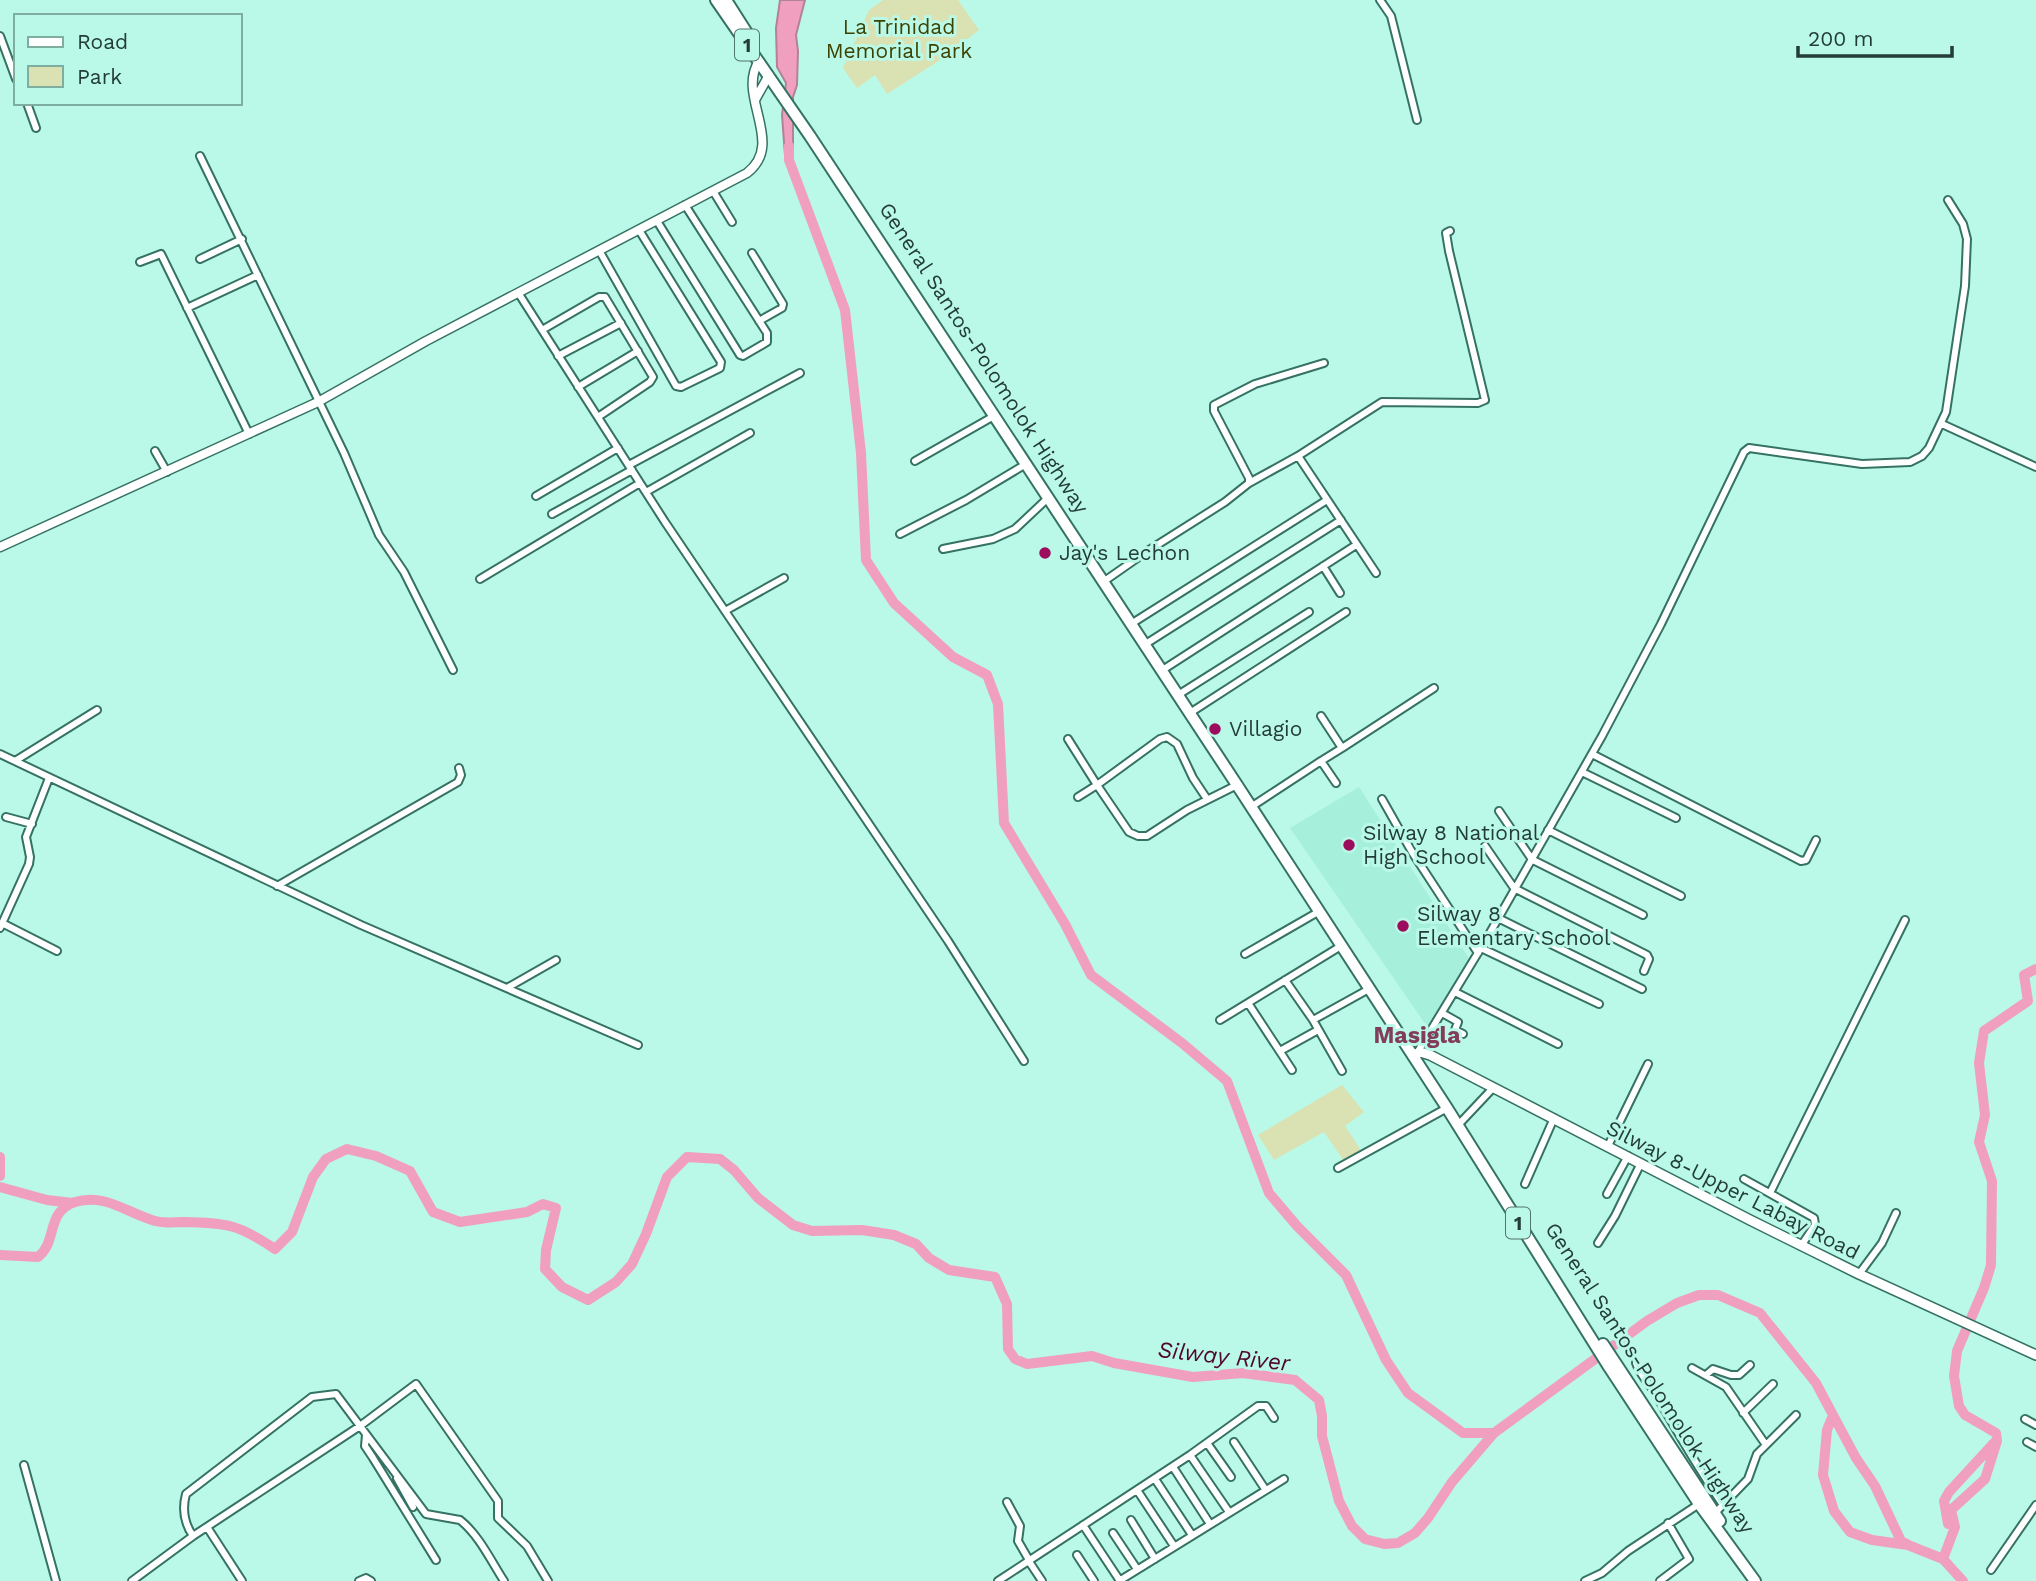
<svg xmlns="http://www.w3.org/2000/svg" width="2036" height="1581" font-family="'Work Sans',sans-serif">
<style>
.built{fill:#a6f0db}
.green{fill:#dae1b2}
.water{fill:#f09fbf;stroke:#b28296;stroke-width:2}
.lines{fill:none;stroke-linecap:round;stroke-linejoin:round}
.river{stroke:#f09fbf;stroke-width:10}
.minor-casing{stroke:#357263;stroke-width:10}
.tertiary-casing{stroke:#357263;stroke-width:11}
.secondary-casing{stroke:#357263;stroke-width:12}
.trunk-casing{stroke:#357263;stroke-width:14}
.minor{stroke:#fff;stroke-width:6}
.tertiary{stroke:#fff;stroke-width:8}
.secondary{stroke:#fff;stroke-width:9}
.trunk{stroke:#fff;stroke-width:10}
.poi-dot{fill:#9c0e5d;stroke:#baf9e7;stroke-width:2.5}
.labels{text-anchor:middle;stroke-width:6;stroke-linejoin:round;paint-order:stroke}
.shield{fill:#baf9e7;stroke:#50756b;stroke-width:2}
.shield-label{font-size:19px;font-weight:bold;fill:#233d36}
.park-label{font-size:21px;fill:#3d4202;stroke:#baf9e7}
.street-label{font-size:21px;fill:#233d36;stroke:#baf9e7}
.poi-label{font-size:21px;fill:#233d36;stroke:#baf9e7;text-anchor:start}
.neighbourhood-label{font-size:23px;font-weight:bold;fill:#813d5a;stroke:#baf9e7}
.water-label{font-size:23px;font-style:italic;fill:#4f072d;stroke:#baf9e7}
</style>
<rect width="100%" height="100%" fill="#baf9e7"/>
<path class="built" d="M1359 787 1470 960 1428 1028 1290 828Z"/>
<path class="green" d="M883 0H958L979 30 937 62 887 94 875 75 857 88 843 68 869 10Z
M1342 1085 1364 1112 1345 1126 1359 1147 1362 1155 1346 1164 1324 1132 1274 1160 1258 1135Z"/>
<path class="water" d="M780 0H805L796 35 798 51 797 85 793 97V156L789 160 785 155 782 115 786 83 777 67 776 28Z"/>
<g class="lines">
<path class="river" d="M789 146V160L845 310 861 453 866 560 894 603 953 657 987 675 998 704 1004 823 1065 924 1091 975 1182 1043 1227 1081 1269 1193 1297 1226 1346 1275 1386 1360 1408 1393 1463 1433H1494
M0 1157V1176
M0 1187 47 1200 73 1203
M0 1255 38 1257C58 1242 45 1212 75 1202 104 1193 126 1212 152 1220 161 1224 174 1222 184 1222 227 1223 238 1224 275 1249L292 1232 313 1177 326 1159 347 1149 376 1156 410 1171 433 1212 460 1222 527 1212 543 1204 556 1208 546 1250 545 1269 562 1287 588 1300 616 1282 632 1264 646 1234 667 1177 687 1157 720 1159 734 1170 758 1198 793 1225 812 1231 862 1230 894 1235 916 1244 929 1258 949 1270 995 1277 1007 1304 1008 1349 1015 1359 1027 1364 1092 1356 1114 1363 1193 1377 1243 1373 1295 1380 1319 1400 1322 1416V1436L1339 1501 1352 1526 1365 1539 1384 1544 1398 1543 1415 1533 1428 1518 1452 1482 1494 1433 1647 1321 1677 1303 1699 1295H1718L1760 1313 1816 1383 1833 1415 1827 1430 1823 1475 1834 1511 1850 1532 1872 1540 1908 1545 1943 1559 1963 1581
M1833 1415 1856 1458 1875 1486 1901 1541 1907 1544
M1948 1524 1944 1501 1949 1492 1994 1443
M1943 1559 1955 1527 1951 1510 1985 1479 1997 1441 1996 1433 1965 1415 1959 1406 1954 1376 1957 1351 1984 1288 1991 1265 1992 1181 1979 1142 1985 1115 1979 1063 1984 1031 2028 1001 2024 975 2036 969"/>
<defs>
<path id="minor" d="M1380 0 1391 16 1417 120
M0 36 16 79
M27 103 36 128
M200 156 344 453 379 535 404 572 453 670
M713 191 732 222
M657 221 740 355 743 356 767 342V333L685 205
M600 252 676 386 681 387 720 368 721 362 639 230
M752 253 783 304 782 308 759 321
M200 259 242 239
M140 262 161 254 249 434
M519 294 665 522 948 941 1024 1061
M187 308 258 275
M542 330 599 297H605L653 377 650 382 598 417
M558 356 621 323
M578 387 638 351
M1942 424 2036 467
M155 451 167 472
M1298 456 1376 573
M915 461 994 416
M629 465 800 373
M1249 483 1298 456 1382 402 1478 403 1485 400 1449 251 1446 233 1450 231
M646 492 750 433
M536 496 618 448
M552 514 632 470
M900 534 966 500 1026 464
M943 549 993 539 1015 529 1048 498
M1323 566 1340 593
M480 579 640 483
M1103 582 1146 552 1225 502 1249 483V478L1214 411V405L1255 384 1324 363
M725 611 784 578
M1131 624 1327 500
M1144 645 1341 520
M1161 671 1356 545
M1178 695 1309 612
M1193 711 1346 612
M1321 716 1342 748 1321 761 1336 783
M1068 739 1097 785 1078 797
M1342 748 1434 688
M0 754 361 925 638 1045
M1592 754 1801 861 1806 860 1816 840
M15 761 97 710
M1582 772 1676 818
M1207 799 1193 778 1177 744 1167 737 1160 739 1097 785 1129 832 1138 836H1147L1187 810 1237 785
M1382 799 1412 852 1478 953
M1254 805 1321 761
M1499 811 1531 858
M6 817 32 824
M1548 830 1681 896
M1485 846 1514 888
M1531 859 1643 915
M277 886 458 782 461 775 459 768
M1514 888 1647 955 1649 959 1644 971
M1498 918 1642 989
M2 923 57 951
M0 928 29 864 30 857 26 837 49 778
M1481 948 1599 1004
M1245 954 1318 912
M1285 980 1313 1020 1342 1071
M507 988 556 960
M1455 992 1558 1044
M1248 1003 1292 1070
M1442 1013 1458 1022 1455 1030 1463 1034
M1220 1020 1341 946
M1313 1020 1369 989
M1280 1051 1318 1030
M1417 1053 1487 938 1602 736 1661 624 1744 452 1749 448 1862 464 1910 462 1922 456 1929 448 1946 412 1965 286 1967 239 1963 224 1948 200
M1461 1122 1493 1088
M1608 1146 1648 1064
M1338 1168 1447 1108
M1744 1179 1814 1218 1815 1225 1801 1246
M1525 1184 1554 1118
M1770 1193 1905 920
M1607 1194 1628 1156
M1598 1243 1615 1216 1641 1163
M1859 1274 1882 1243 1896 1213
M1636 1363C1640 1375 1647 1381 1654 1391 1676 1430 1698 1468 1723 1505
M1692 1368 1726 1387 1766 1445
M1706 1375 1713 1369 1731 1375H1739L1750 1365
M1743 1413 1773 1384
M2025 1419 2036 1425
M366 1435 365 1446 373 1458 436 1560
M1234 1442 1265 1489
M2027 1442 2036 1447
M1207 1443 1231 1477
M1190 1455 1229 1512
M24 1465 56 1581
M1173 1467 1210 1524
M397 1478 413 1507
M1155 1479 1192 1535
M1137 1490 1174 1546
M1007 1502 1020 1526 1018 1541 1029 1560
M1715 1513 1748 1479 1757 1454 1796 1415
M1131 1520 1155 1559
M1083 1525 1120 1581
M207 1527 242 1581
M1113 1533 1137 1569
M193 1536C184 1523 182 1509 186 1494L312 1397 336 1394 360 1426 416 1384 498 1501V1518L527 1546 548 1581
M1077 1555 1094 1581
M1028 1560 1042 1581
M1991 1570 2036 1505
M132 1581 193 1536 360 1426 426 1514 460 1520C479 1535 491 1561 504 1581
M359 1581 366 1578 371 1581
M998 1581 1190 1455 1258 1406H1266L1274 1418
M1119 1581 1284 1479
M1585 1581 1602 1573 1628 1551 1699 1504
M1660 1581 1689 1559 1668 1523"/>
<path id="tertiary" d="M755 100 769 75
M0 547 318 402 426 341 747 173C786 143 736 96 759 61"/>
<path id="secondary" d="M1413 1056 1420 1052 1430 1055 1750 1220 1859 1274 2036 1355"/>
<path id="trunk" d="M716 0 810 136 1237 785 1447 1108 1609 1367 1699 1504 1755 1581
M726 0 747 33
M1603 1344 1720 1521"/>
</defs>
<use href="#minor" class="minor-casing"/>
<use href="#tertiary" class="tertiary-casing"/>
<use href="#secondary" class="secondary-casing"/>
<use href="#trunk" class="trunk-casing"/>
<use href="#minor" class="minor"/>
<use href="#tertiary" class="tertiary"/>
<use href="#secondary" class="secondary"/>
<use href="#trunk" class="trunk"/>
</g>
<g class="poi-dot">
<circle cx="1045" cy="553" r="7"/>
<circle cx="1215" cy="729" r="7"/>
<circle cx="1349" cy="845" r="7"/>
<circle cx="1403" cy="926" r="7"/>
</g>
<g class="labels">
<g class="shield">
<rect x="735" y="29.5" width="24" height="31" rx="5"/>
<rect x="1506" y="1207.5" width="24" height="31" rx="5"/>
</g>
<g class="shield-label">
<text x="747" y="52">1</text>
<text x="1518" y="1230">1</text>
</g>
<g class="park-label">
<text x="899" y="34">La Trinidad<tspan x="899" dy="24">Memorial Park</tspan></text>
</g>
<g class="street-label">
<text transform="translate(984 358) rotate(57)" y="7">General Santos-Polomolok Highway</text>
<text transform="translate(1733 1190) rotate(27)" y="7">Silway 8-Upper Labay Road</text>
<text transform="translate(1650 1378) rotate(57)" y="7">General Santos-Polomolok Highway</text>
</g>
<g class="poi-label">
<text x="1059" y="560">Jay's Lechon</text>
<text x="1229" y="736">Villagio</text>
<text x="1363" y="840">Silway 8 National<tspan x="1363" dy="24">High School</tspan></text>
<text x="1417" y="921">Silway 8<tspan x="1417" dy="24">Elementary School</tspan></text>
</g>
<g class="neighbourhood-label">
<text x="1417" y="1043">Masigla</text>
</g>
<g class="water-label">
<text transform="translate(1224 1356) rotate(6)" y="8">Silway River</text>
</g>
</g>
<rect x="14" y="14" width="228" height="91" fill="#baf9e7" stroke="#7eaea0" stroke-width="2"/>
<rect x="28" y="37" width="35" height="10" fill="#ffffff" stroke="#7eaea0" stroke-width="2"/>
<text x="77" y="49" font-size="21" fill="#233d36">Road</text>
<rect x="28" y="66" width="35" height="21" fill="#dae1b2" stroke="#7eaea0" stroke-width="2"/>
<text x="77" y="84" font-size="21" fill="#233d36">Park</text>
<path d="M1798 46v10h154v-10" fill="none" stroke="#233d36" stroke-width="3.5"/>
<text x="1808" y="46" font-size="21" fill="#233d36" stroke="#baf9e7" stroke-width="5" paint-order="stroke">200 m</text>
</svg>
